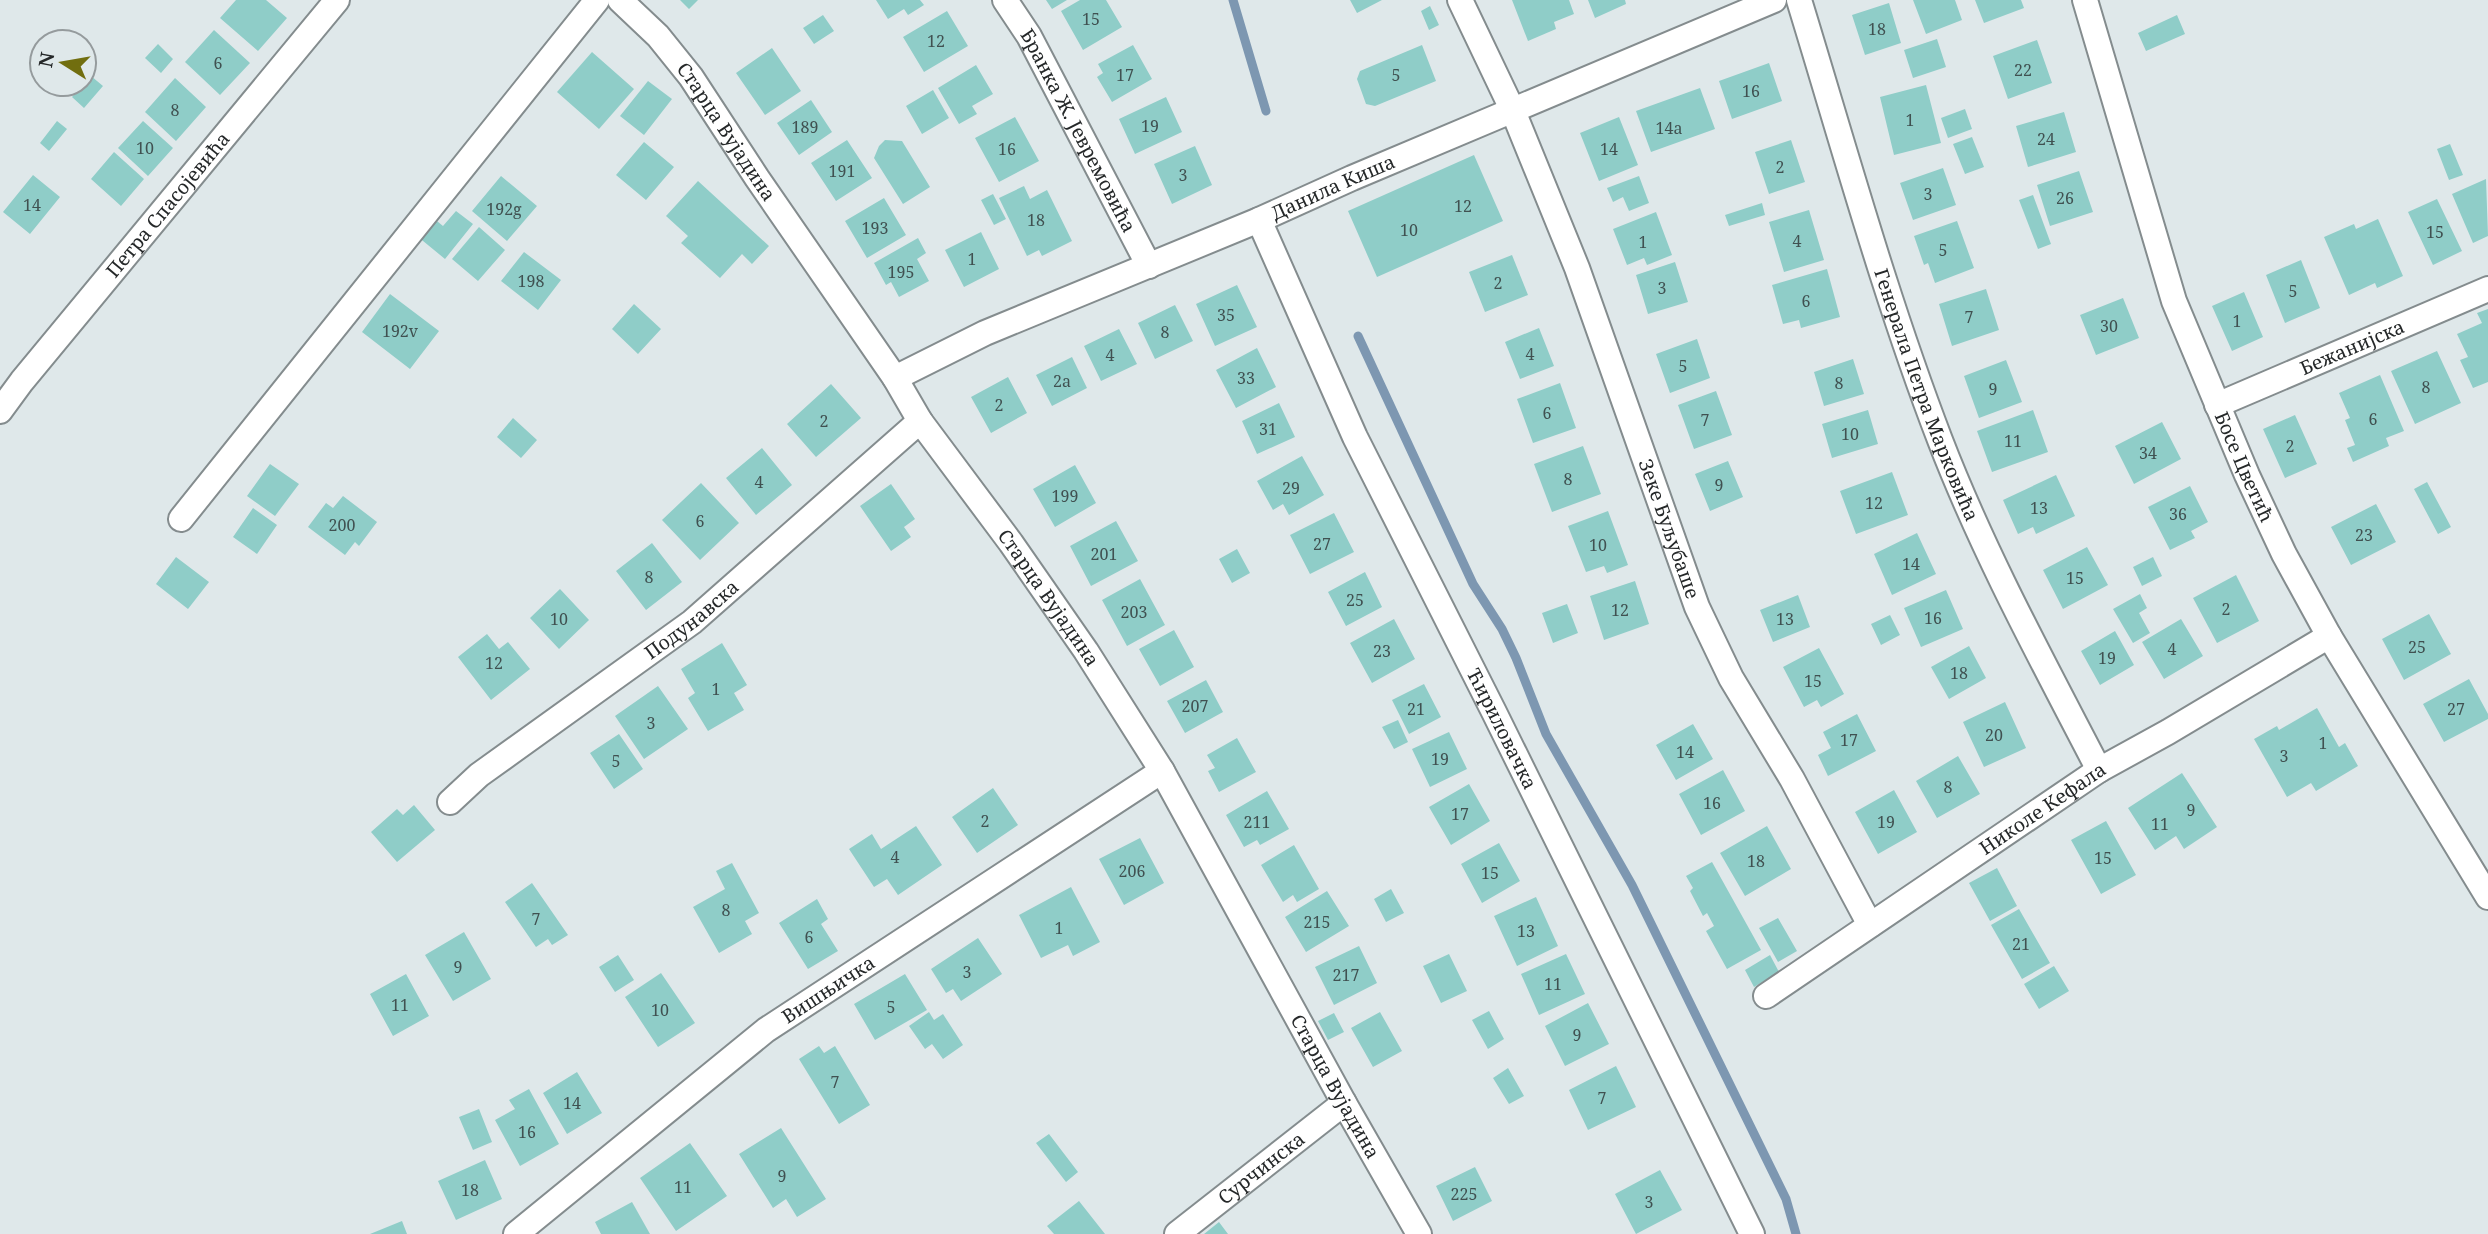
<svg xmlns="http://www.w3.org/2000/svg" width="2488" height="1234" font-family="'Noto Serif',serif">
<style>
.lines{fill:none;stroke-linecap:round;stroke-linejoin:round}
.stream{stroke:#7d97b1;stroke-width:9}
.building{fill:#8fcdc8}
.minor-casing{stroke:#848c8e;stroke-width:28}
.minor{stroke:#fff;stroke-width:24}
.labels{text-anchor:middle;stroke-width:6;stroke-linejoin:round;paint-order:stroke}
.number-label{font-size:16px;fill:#405151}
.street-label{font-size:19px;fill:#252829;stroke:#dfe8ea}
</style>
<rect width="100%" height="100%" fill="#dfe8ea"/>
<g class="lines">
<path class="stream" d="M1233 0 1266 111
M1358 336 1473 584 1502 629 1516 658 1546 734 1632 885 1786 1199 1796 1234"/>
</g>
<path class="building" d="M236 0H266L287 18 258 51 220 18Z
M680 0H698L689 9Z
M876 0H920L924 5 908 15 904 9 888 19Z
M1046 0H1067L1052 9Z
M1080 0H1106L1122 27 1083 50 1061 11Z
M1350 0H1382L1357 13Z
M1512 0H1569L1574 14 1554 22 1556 29 1528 41Z
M1588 0H1625L1626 4 1595 18Z
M1913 0H1955L1962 20 1926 34Z
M1975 0H2021L2024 8 1984 23Z
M1889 3 1901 43 1865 55 1852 15Z
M1430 6 1439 25 1429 30 1421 11Z
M947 11 968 46 924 72 903 37Z
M823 15 834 31 814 44 803 28Z
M2177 15 2185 34 2146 51 2138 33Z
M214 30 250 63 220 95 185 62Z
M1937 39 1946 67 1913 78 1904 50Z
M2037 40 2052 83 2008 99 1993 56Z
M158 44 173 59 161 73 145 58Z
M1133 45 1152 79 1112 102 1097 77 1103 73 1098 64Z
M1422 45 1436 81 1375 106 1366 104 1357 79 1360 71Z
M772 48 801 91 765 115 736 73Z
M592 52 634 89 599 129 557 92Z
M1769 63 1782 101 1732 119 1719 81Z
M976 65 993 94 972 106 977 114 959 124 938 88Z
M91 76 103 86 84 108 72 97Z
M175 78 206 107 176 141 145 112Z
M648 81 672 99 644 135 620 116Z
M1926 85 1941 143 1894 155 1880 97Z
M1700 88 1715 129 1651 152 1636 111Z
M933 90 949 118 922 134 906 106Z
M1166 97 1182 132 1135 154 1119 119Z
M811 100 832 132 799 155 777 123Z
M1965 109 1972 129 1948 138 1941 118Z
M2064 112 2076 152 2028 167 2016 126Z
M1015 117 1039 161 999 182 975 138Z
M1619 117 1638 165 1599 181 1580 133Z
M57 121 67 129 49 151 40 143Z
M143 121 173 148 148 176 118 148Z
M1972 137 1984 167 1965 174 1953 144Z
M847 140 872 178 836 201 811 163Z
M885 140 902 141 930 187 903 204 874 158 879 146Z
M1791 140 1805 182 1769 194 1755 152Z
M644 142 674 167 646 200 616 175Z
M2450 144 2463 175 2449 180 2437 149Z
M1195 146 1212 185 1172 204 1154 164Z
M114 152 144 179 121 206 91 179Z
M1474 155 1503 221 1377 277 1348 211Z
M1943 168 1956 205 1913 220 1900 183Z
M2079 171 2093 212 2050 226 2037 185Z
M33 175 60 197 30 234 3 212Z
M501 176 537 206 507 241 472 211Z
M1639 176 1649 203 1629 211 1623 197 1613 202 1607 188Z
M2486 179 2488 236 2473 243 2452 194Z
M698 181 769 246 752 264 742 254 720 278 681 243 688 236 666 216Z
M1024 186 1030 199 1047 190 1072 241 1042 256 1039 250 1027 256 999 198Z
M993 194 1006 219 994 225 981 200Z
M2033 195 2051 244 2038 249 2019 200Z
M884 198 906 235 867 258 845 221Z
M2437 199 2462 251 2433 265 2408 212Z
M1762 203 1765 215 1729 226 1725 215Z
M1809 210 1824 260 1784 272 1769 222Z
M456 211 473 224 445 259 417 236 432 217 443 226Z
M1656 212 1672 255 1647 265 1644 258 1627 265 1613 229Z
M2378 219 2403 276 2377 288 2375 283 2349 295 2324 237 2354 224 2356 229Z
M1957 221 1974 268 1935 283 1928 263 1924 265 1914 236Z
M479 227 505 250 478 281 452 259Z
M981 232 999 269 964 287 945 250Z
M918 238 926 253 917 259 929 281 899 297 891 282 886 285 874 263Z
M524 252 561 280 538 310 501 281Z
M1512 255 1528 295 1485 312 1469 272Z
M2301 260 2320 308 2285 323 2266 275Z
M1675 262 1688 302 1648 314 1636 275Z
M1827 269 1840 317 1801 328 1799 320 1783 324 1772 285Z
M1237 285 1257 327 1215 346 1196 304Z
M1986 289 1999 330 1952 346 1939 304Z
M2244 292 2263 337 2232 351 2212 306Z
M390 294 439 331 410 369 362 332Z
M2123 298 2139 338 2096 355 2080 315Z
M634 304 661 329 638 354 612 329Z
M1175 305 1193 341 1155 359 1138 323Z
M2488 309V382L2473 388 2460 360 2468 357 2457 334 2482 323 2477 313Z
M1539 328 1554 366 1520 379 1505 342Z
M1119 329 1137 364 1101 381 1084 346Z
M1697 339 1710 378 1670 393 1656 354Z
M1257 348 1276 387 1236 408 1216 370Z
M2437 351 2461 403 2415 424 2391 371Z
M1072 357 1087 388 1052 406 1036 375Z
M1853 359 1864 394 1824 406 1814 372Z
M2006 360 2022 402 1979 418 1964 376Z
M2380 375 2404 431 2386 438 2389 446 2353 462 2347 448 2355 445 2345 420 2350 418 2339 393Z
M1008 377 1027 413 991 433 971 397Z
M1560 383 1576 428 1533 443 1517 399Z
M831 384 861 418 816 457 787 424Z
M1716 391 1732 435 1694 449 1678 405Z
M1279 403 1295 437 1257 454 1242 421Z
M1868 410 1878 444 1832 458 1822 424Z
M2033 410 2048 452 1992 472 1977 431Z
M2295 415 2317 464 2285 478 2263 429Z
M513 418 537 440 521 458 497 437Z
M2162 422 2181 459 2134 484 2115 446Z
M1583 446 1601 494 1552 512 1534 464Z
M762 448 792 485 756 515 726 478Z
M1302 456 1324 495 1289 515 1283 504 1273 510 1257 481Z
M1728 461 1743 497 1710 511 1695 474Z
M270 464 299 484 275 516 247 496Z
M1075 465 1096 503 1055 527 1033 489Z
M1892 472 1908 515 1856 534 1840 491Z
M2056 475 2075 516 2036 534 2033 527 2018 534 2003 500Z
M2427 482 2451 527 2438 534 2414 489Z
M701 483 739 523 700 560 662 520Z
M891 484 915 519 904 527 911 537 891 551 860 506Z
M2190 486 2208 522 2191 531 2195 538 2170 550 2148 507Z
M343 496 377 522 359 546 355 542 345 555 308 527 326 503 333 508Z
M2376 504 2396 542 2351 565 2331 527Z
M253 508 277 525 257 554 233 537Z
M1608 511 1628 565 1607 573 1604 566 1586 572 1568 526Z
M1334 513 1354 552 1310 574 1290 535Z
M1116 521 1138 561 1091 586 1070 546Z
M1917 533 1936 574 1892 595 1874 554Z
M652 543 682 582 646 610 616 571Z
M2087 547 2108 585 2063 609 2043 570Z
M1237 549 1250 573 1232 583 1219 559Z
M176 557 209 582 188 609 156 584Z
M2153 557 2162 576 2142 586 2133 567Z
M1365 572 1382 607 1346 626 1328 592Z
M2236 575 2259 621 2217 643 2193 598Z
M1140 579 1165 625 1127 646 1102 600Z
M1635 581 1649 624 1604 640 1590 596Z
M560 589 589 620 559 649 530 618Z
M1946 590 1963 629 1921 647 1904 608Z
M2140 594 2147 608 2139 613 2150 633 2133 643 2113 609Z
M1798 595 1810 627 1773 642 1760 610Z
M1567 604 1578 633 1553 643 1542 613Z
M2429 614 2451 654 2404 680 2382 639Z
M1890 615 1900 635 1881 645 1871 624Z
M1394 619 1415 659 1372 683 1350 643Z
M2181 619 2203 656 2164 679 2142 642Z
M1174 630 1194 667 1160 686 1139 649Z
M2115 631 2134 665 2100 685 2081 651Z
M487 634 499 649 508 642 530 669 491 700 458 657Z
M722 643 747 685 734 693 744 710 708 731 688 698 695 693 681 669Z
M1969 646 1986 678 1949 699 1931 667Z
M1819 648 1844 694 1821 707 1817 700 1804 707 1783 667Z
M2469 679 2488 714V719L2444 742 2423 704Z
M1206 680 1223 712 1185 733 1167 701Z
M1424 684 1441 717 1409 734 1392 700Z
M658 686 688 729 644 759 615 716Z
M2005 702 2026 748 1984 767 1963 722Z
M2317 708 2339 747 2345 743 2358 766 2316 791 2311 783 2287 797 2254 739 2277 726 2279 730Z
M1857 714 1876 751 1828 776 1818 755 1831 748 1823 732Z
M1398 720 1408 742 1394 749 1382 727Z
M1693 724 1713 759 1676 780 1656 745Z
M1449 732 1467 769 1430 787 1412 749Z
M619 734 643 769 614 789 590 753Z
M1237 738 1256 772 1219 792 1208 771 1215 768 1207 755Z
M1958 756 1980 794 1937 818 1916 781Z
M1723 770 1745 811 1701 835 1679 794Z
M2182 773 2217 827 2184 849 2176 836 2155 850 2128 808Z
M1469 784 1490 821 1451 845 1429 807Z
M993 788 1018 825 977 853 952 817Z
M1894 790 1917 832 1878 854 1855 812Z
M1267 791 1289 829 1260 845 1257 840 1244 847 1226 815Z
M414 805 435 830 397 862 371 832 397 809 403 815Z
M2106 821 2136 875 2101 894 2071 840Z
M916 826 942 865 898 895 887 879 874 887 849 849 872 834 881 849Z
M1767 826 1791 869 1745 896 1720 853Z
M1140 838 1164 883 1124 905 1099 859Z
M1499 843 1520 881 1482 903 1461 864Z
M1294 845 1319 889 1297 902 1293 895 1283 902 1261 865Z
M1712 862 1761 950 1727 969 1706 931 1714 926 1707 913 1703 916 1690 891 1693 888 1686 876Z
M732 863 759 913 745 921 752 934 719 953 693 907 725 889 716 871Z
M1997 868 2017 906 1990 921 1969 883Z
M532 883 568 935 552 945 548 939 536 947 505 902Z
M1071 887 1100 942 1073 956 1068 945 1041 958 1019 915Z
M1391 889 1404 913 1386 922 1374 899Z
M1327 891 1349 926 1306 952 1285 917Z
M1536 897 1558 946 1517 966 1494 916Z
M817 899 828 919 821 924 838 951 808 969 779 923Z
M2019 909 2050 963 2022 979 1991 925Z
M1778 918 1797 951 1778 962 1759 928Z
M464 932 491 979 453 1001 425 955Z
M978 938 1002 974 961 1001 953 989 946 993 931 969Z
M1359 946 1377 983 1334 1005 1315 967Z
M1449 954 1467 991 1441 1003 1423 966Z
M1566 954 1585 994 1539 1015 1521 974Z
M618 955 634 980 615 992 599 967Z
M1770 955 1779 972 1754 987 1745 970Z
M2054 966 2069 991 2039 1009 2024 984Z
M661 973 695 1023 658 1047 625 997Z
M406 974 429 1016 393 1036 370 994Z
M905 974 927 1010 875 1040 854 1004Z
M1588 1003 1609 1044 1565 1066 1545 1026Z
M1489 1011 1504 1039 1488 1049 1472 1020Z
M929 1012 934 1020 943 1014 963 1045 943 1059 932 1044 925 1049 909 1026Z
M1380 1012 1402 1051 1373 1067 1351 1028Z
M1334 1013 1344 1032 1328 1040 1318 1021Z
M819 1046 824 1053 835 1046 870 1105 839 1124 799 1059Z
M1616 1066 1636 1107 1588 1130 1569 1090Z
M1508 1068 1524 1096 1509 1104 1493 1078Z
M577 1072 602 1113 567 1134 543 1093Z
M529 1089 559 1144 520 1166 495 1120 515 1109 509 1100Z
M479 1109 492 1142 473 1150 459 1117Z
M781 1128 826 1199 797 1217 786 1199 773 1208 739 1154Z
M1049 1134 1078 1172 1066 1182 1036 1143Z
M690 1143 727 1196 676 1231 640 1178Z
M485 1160 502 1199 456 1220 438 1181Z
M1475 1167 1492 1201 1453 1221 1436 1186Z
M1660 1170 1682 1210 1636 1234 1615 1194Z
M1079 1201 1105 1234H1054L1047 1226Z
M632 1202 650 1234H601L595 1222Z
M402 1221 407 1234H370Z
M1219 1222 1228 1234H1204Z"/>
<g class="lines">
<defs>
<g id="minor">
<path id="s1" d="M620 0 658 36 691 77 757 178 895 378 920 421 1011 543 1086 651 1162 771 1344 1103 1419 1234"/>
<path id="s2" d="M1005 0 1029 36 1149 266"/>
<path id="s3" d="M1460 0 1513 111 1577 268 1697 607 1731 678 1792 779 1870 925"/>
<path id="s4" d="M1799 0C1844 147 1885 297 1940 440 1984 554 2043 662 2099 770"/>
<path id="s5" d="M2085 0 2174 301 2247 475 2284 554 2329 636 2488 897"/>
<path id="s6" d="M1259 220 1355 437 1494 712 1752 1234"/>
<path id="s7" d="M895 378 985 333 1259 220 1352 178 1774 0"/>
<path id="s8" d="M2217 405 2488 289"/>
<path id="s9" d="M0 411 22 381 337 0"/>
<path d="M181 519 597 0"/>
<path id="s10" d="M450 802 479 775 692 622 920 421"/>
<path id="s11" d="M1766 996 2099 770 2168 732 2329 636"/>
<path id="s12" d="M516 1234 766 1030 1162 771"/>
<path id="s13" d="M1177 1234 1344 1103"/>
</g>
</defs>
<use href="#minor" class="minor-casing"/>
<use href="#minor" class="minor"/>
</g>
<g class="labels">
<g class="number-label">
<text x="1091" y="25">15</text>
<text x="1877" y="35">18</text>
<text x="936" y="47">12</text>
<text x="218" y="69">6</text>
<text x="2023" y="76">22</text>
<text x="1125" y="81">17</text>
<text x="1396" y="81">5</text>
<text x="1751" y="97">16</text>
<text x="175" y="116">8</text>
<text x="1910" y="126">1</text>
<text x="1150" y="132">19</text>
<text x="805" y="133">189</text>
<text x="1669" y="134">14a</text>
<text x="2046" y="145">24</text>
<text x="145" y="154">10</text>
<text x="1007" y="155">16</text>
<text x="1609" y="155">14</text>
<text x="1780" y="173">2</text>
<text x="842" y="177">191</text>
<text x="1183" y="181">3</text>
<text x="1928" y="200">3</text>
<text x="2065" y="204">26</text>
<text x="32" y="211">14</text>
<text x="1463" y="212">12</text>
<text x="504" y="215">192g</text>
<text x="1036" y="226">18</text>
<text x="875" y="234">193</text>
<text x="1409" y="236">10</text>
<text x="2435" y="238">15</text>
<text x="1797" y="247">4</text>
<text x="1643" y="248">1</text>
<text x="1943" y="256">5</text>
<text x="972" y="265">1</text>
<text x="901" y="278">195</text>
<text x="531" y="287">198</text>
<text x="1498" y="289">2</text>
<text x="1662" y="294">3</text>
<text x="2293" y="297">5</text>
<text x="1806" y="307">6</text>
<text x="1226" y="321">35</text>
<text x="1969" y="323">7</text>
<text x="2237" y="327">1</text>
<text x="2109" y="332">30</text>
<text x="400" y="337">192v</text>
<text x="1165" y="338">8</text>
<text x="1530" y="360">4</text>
<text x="1110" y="361">4</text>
<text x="1683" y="372">5</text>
<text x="1246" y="384">33</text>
<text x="1062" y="387">2a</text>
<text x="1839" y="389">8</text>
<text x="2426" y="393">8</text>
<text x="1993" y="395">9</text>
<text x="999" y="411">2</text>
<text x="1547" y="419">6</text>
<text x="2373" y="425">6</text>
<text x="1705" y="426">7</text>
<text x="824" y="427">2</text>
<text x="1268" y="435">31</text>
<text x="1850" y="440">10</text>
<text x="2013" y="447">11</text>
<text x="2290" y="452">2</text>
<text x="2148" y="459">34</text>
<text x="1568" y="485">8</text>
<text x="759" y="488">4</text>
<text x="1719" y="491">9</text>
<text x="1291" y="494">29</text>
<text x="1065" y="502">199</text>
<text x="1874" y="509">12</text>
<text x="2039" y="514">13</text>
<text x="2178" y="520">36</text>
<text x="700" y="527">6</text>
<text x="342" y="531">200</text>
<text x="2364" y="541">23</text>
<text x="1322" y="550">27</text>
<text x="1598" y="551">10</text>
<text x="1104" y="560">201</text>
<text x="1911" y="570">14</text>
<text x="649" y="583">8</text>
<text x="2075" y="584">15</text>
<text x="1355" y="606">25</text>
<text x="2226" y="615">2</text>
<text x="1620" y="616">12</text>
<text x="1134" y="618">203</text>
<text x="1933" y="624">16</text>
<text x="559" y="625">10</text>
<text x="1785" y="625">13</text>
<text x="2417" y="653">25</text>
<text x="2172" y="655">4</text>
<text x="1382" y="657">23</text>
<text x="2107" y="664">19</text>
<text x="494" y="669">12</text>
<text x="1959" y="679">18</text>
<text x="1813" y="687">15</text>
<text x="716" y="695">1</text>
<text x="1195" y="712">207</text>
<text x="1416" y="715">21</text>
<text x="2456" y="715">27</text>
<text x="651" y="729">3</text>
<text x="1994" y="741">20</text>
<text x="1849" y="746">17</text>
<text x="2323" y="749">1</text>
<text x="1685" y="758">14</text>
<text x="2284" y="762">3</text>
<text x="1440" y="765">19</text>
<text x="616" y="767">5</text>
<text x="1948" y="793">8</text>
<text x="1712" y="809">16</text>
<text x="2191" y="816">9</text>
<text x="1460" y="820">17</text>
<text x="985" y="827">2</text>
<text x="1257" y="828">211</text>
<text x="1886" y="828">19</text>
<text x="2160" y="830">11</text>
<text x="895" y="863">4</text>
<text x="2103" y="864">15</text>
<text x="1756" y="867">18</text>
<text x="1132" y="877">206</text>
<text x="1490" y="879">15</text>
<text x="726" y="916">8</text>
<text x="536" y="925">7</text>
<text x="1317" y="928">215</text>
<text x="1059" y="934">1</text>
<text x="1526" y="937">13</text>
<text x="809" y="943">6</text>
<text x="2021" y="950">21</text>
<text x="458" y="973">9</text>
<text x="967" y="978">3</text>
<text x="1346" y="981">217</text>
<text x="1553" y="990">11</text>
<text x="400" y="1011">11</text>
<text x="891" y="1013">5</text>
<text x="660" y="1016">10</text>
<text x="1577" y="1041">9</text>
<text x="835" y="1088">7</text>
<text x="1602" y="1104">7</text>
<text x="572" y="1109">14</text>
<text x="527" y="1138">16</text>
<text x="782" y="1182">9</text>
<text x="683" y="1193">11</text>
<text x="470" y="1196">18</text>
<text x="1464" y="1200">225</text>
<text x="1649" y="1208">3</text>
</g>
<g class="street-label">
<text dy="7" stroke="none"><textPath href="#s1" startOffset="170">Старца Вујадина</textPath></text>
<text dy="7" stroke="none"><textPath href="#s2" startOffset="150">Бранка Ж. Јевремовића</textPath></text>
<text dy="7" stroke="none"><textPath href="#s7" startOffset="478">Данила Киша</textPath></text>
<text dy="7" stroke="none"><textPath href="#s9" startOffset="266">Петра Спасојевића</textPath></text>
<text dy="7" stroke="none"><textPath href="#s8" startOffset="147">Бежанијска</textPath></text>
<text dy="7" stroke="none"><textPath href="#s4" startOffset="415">Генерала Петра Марковића</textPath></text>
<text dy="7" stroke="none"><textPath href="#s5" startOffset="494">Босе Цветић</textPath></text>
<text dy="7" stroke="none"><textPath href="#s3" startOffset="569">Зеке Буљубаше</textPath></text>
<text dy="7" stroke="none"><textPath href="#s1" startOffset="737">Старца Вујадина</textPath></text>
<text dy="7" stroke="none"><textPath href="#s10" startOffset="303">Подунавска</textPath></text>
<text dy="7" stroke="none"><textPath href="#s6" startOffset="564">Ћириловачка</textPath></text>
<text dy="7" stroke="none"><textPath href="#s11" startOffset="334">Николе Кефала</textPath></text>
<text dy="7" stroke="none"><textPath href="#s12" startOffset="397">Вишњичка</textPath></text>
<text dy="7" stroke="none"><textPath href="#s1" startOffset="1304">Старца Вујадина</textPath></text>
<text dy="7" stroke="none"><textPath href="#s13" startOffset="107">Сурчинска</textPath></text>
</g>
</g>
<g transform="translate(63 63) rotate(281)"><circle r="33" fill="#dfe8ea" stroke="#959b9d" stroke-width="2"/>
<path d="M0-5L12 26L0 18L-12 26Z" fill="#716e0f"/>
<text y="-10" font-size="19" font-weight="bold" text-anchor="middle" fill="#252829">N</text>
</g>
</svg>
